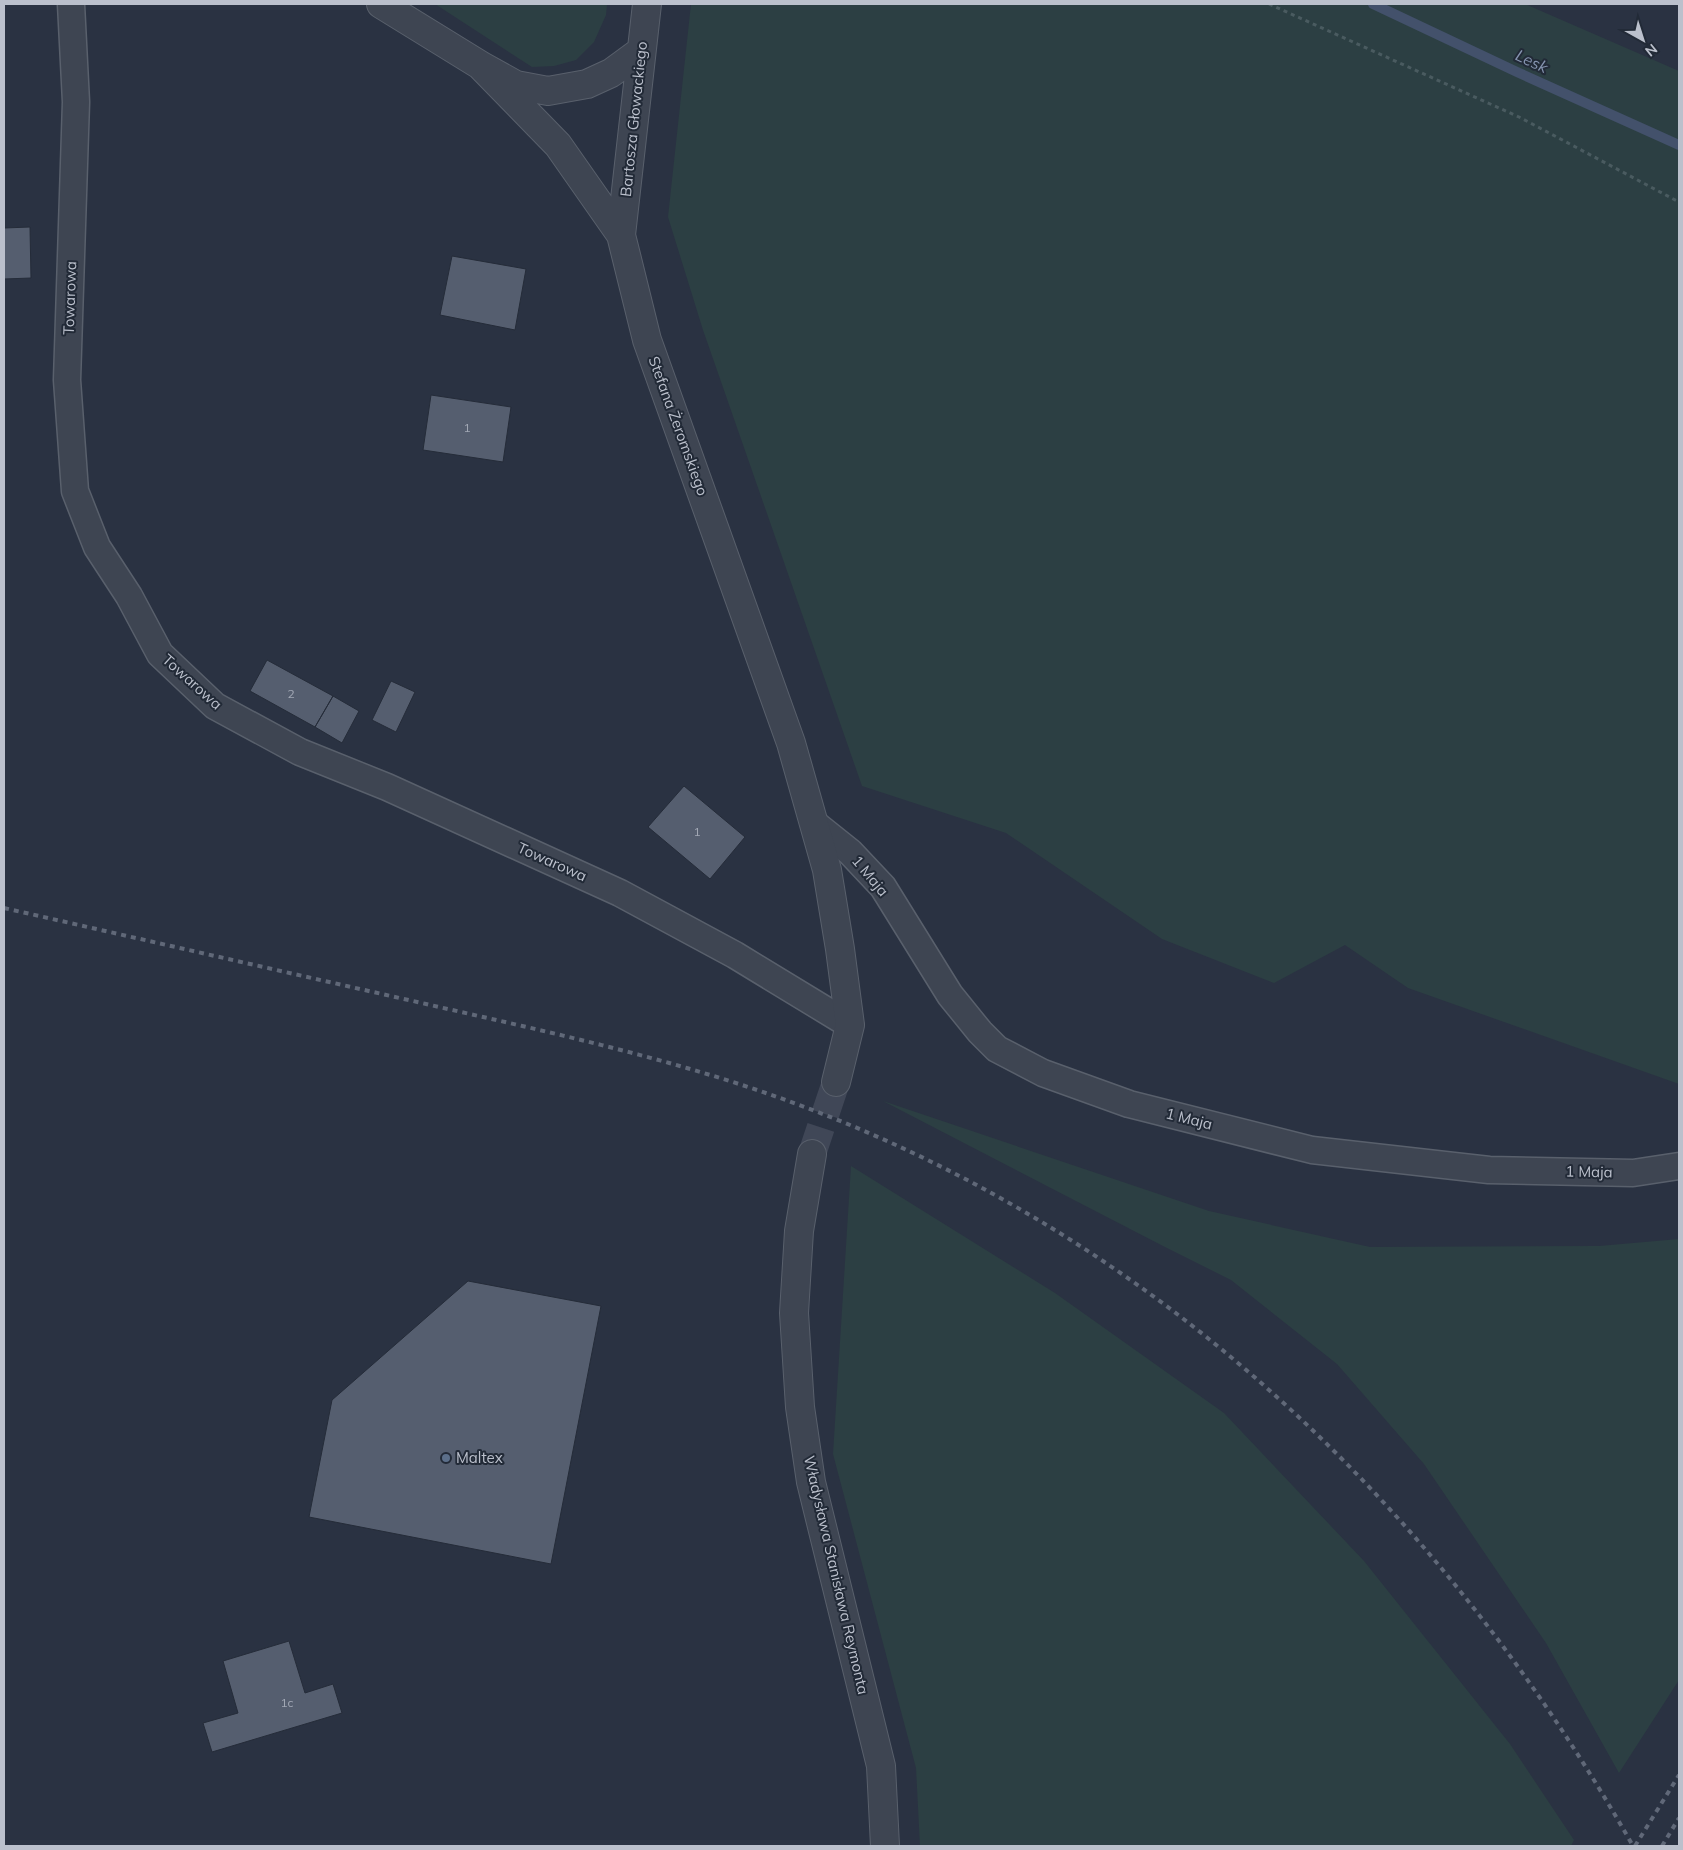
<svg xmlns="http://www.w3.org/2000/svg" width="1683" height="1850" font-family="Mulish,sans-serif">
<style>
.green{fill:#2c3f43}
.lines{fill:none;stroke-linecap:round;stroke-linejoin:round}
.stream{stroke:#43516b;stroke-width:10}
.building{fill:#555e6f;stroke:#252c39}
.tertiary-tunnel{stroke:#404757;stroke-width:28;stroke-dasharray:28 14;stroke-linecap:butt}
.minor-casing{stroke:#59606c;stroke-width:29}
.tertiary-casing{stroke:#59606c;stroke-width:30}
.path{stroke:#4a5b60;stroke-width:3;stroke-dasharray:4 4;stroke-linecap:butt}
.minor{stroke:#3e4552;stroke-width:26}
.tertiary{stroke:#3e4552;stroke-width:28}
.rail{stroke:#606878;stroke-width:4;stroke-dasharray:5 5;stroke-linecap:butt}
.service-dot{fill:#5c6f8a;stroke:#222a37;stroke-width:2}
.labels{text-anchor:middle;stroke-width:4;stroke-linejoin:round;paint-order:stroke}
.number-label{font-size:12px;fill:#a2a8b5}
.street-label{font-size:15px;fill:#bbc0cc;stroke:#222a37}
.poi-label{font-size:15px;fill:#bbc0cc;stroke:#222a37;text-anchor:start}
.water-label{font-size:16px;font-style:italic;fill:#8694b0;stroke:#222a37}
</style>
<rect width="100%" height="100%" fill="#2a3242"/>
<path class="green" d="M435 4H607L606 15 594 42 576 60 554 66 532 67Z
M691 4H1525L1679 71V1084L1408 988 1345 945 1274 983 1162 939 1006 833 862 786 703 330 668 217Z
M883 1101 1209 1211 1370 1247 1599 1246 1679 1239V1680L1619 1773 1546 1643 1424 1464 1337 1364 1231 1280 1163 1246Z
M851 1166 1055 1293 1224 1413 1364 1561 1510 1744 1574 1840 1571 1846H920L916 1768 833 1454Z"/>
<g class="lines">
<path class="stream" d="M1373 4 1517 72 1679 145"/>
</g>
<path class="building" d="M30 227 31 278 4 279V228Z
M452 256 526 269 515 330 440 315Z
M431 395 511 407 503 462 423 450Z
M267 660 333 696 315 727 250 691Z
M391 681 415 692 396 732 372 720Z
M333 696 359 711 342 743 315 727Z
M684 786 745 837 710 879 648 827Z
M468 1281 601 1306 551 1564 309 1517 332 1400Z
M289 1641 305 1693 333 1684 342 1713 212 1752 203 1723 238 1713 223 1661Z"/>
<g class="lines">
<path class="tertiary-tunnel" d="M812 1154 836 1082"/>
<defs>
<path id="minor" d="M71 4 76 102 67 380 75 491 97 547 129 596 160 654 215 706 300 752 387 787 620 893 735 955 850 1025
M815 824 850 852 883 887 950 995 980 1032 997 1049 1043 1073 1129 1104 1312 1150 1489 1170 1633 1173 1679 1166"/>
<path id="tertiary" d="M381 4 480 65 516 85 548 91 587 84 611 73 641 51
M480 65 558 145 621 235 647 340 791 743 827 870 840 949 850 1025 836 1082
M621 235 647 4
M812 1154 799 1231 794 1313 800 1407 811 1482 881 1766 885 1846"/>
</defs>
<use href="#minor" class="minor-casing"/>
<use href="#tertiary" class="tertiary-casing"/>
<path class="path" d="M1269 4 1519 117 1679 202"/>
<use href="#minor" class="minor"/>
<use href="#tertiary" class="tertiary"/>
<path class="rail" d="M4 908C145 940 285 972 426 1004 557 1034 689 1062 815 1111 1171 1248 1447 1518 1633 1846
M1635 1846 1679 1775
M1662 1846 1679 1818"/>
</g>
<circle class="service-dot" cx="446" cy="1458" r="5"/>
<g class="labels">
<g class="number-label">
<text x="467" y="432">1</text>
<text x="291" y="698">2</text>
<text x="697" y="836">1</text>
<text x="287" y="1707">1c</text>
</g>
<g class="street-label">
<text transform="translate(634 119) rotate(-84)" y="5">Bartosza Głowackiego</text>
<text transform="translate(70 298) rotate(-88)" y="5">Towarowa</text>
<text transform="translate(678 426) rotate(70)" y="5">Stefana Żeromskiego</text>
<text transform="translate(192 682) rotate(42)" y="5">Towarowa</text>
<text transform="translate(552 862) rotate(24)" y="5">Towarowa</text>
<text transform="translate(870 876) rotate(50)" y="5">1 Maja</text>
<text transform="translate(1189 1119) rotate(14)" y="5">1 Maja</text>
<text transform="translate(1589 1172) rotate(1)" y="5">1 Maja</text>
<text transform="translate(836 1575) rotate(77)" y="5">Władysława Stanisława Reymonta</text>
</g>
<g class="poi-label">
<text x="456" y="1463">Maltex</text>
</g>
<g class="water-label">
<text transform="translate(1532 61) rotate(25)" y="6">Lesk</text>
</g>
</g>
<rect width="1683" height="1850" fill="none" stroke="#bbc0cc" stroke-width="10"/>
<g transform="translate(1643 40) rotate(141)" stroke="#222a37" stroke-width="4" paint-order="stroke">
<path d="M0-4L9 19L0 12L-9 19Z" fill="#bbc0cc"/>
<text y="-8" font-size="14" font-weight="bold" text-anchor="middle" fill="#bbc0cc">N</text>
</g>
</svg>
